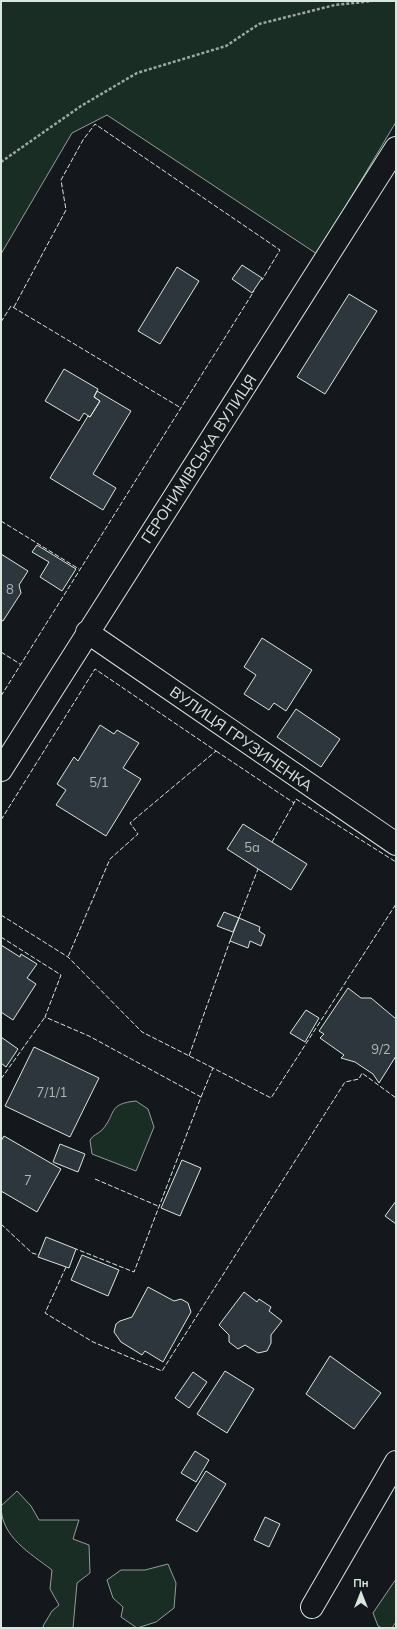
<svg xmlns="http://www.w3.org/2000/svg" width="397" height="1629" font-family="Mulish,sans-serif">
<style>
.green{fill:#1a2d24;stroke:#939e99}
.building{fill:#2c363c;stroke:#d8e6dc}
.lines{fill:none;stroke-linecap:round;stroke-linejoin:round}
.minor-casing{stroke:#d8e6dc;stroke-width:24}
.path{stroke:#9da8a2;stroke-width:2.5;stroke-dasharray:3 2;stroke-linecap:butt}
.minor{stroke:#14181c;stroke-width:22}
.fence{stroke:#d8e6dc;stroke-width:1;stroke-dasharray:5 2;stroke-linecap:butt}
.labels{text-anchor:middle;stroke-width:3;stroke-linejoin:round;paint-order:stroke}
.number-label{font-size:13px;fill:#adbab4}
.street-label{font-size:15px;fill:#d8e6dc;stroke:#14181c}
</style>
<rect width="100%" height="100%" fill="#14181c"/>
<path class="green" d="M1 1H396V122L317 254 107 115 72 133 1 254Z
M136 1101 148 1109 154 1127 136 1171 92 1154 90 1140C93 1135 98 1134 102 1130 117 1113 107 1104 136 1101Z
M17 1491 31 1506 39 1520H79L73 1539 89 1545 90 1573 77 1583 73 1628H44L43 1626 52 1611 59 1605 50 1589 52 1570C30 1553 1 1537 1 1506Z
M168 1564 176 1583 174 1608 156 1622 137 1628 121 1617 123 1607 113 1598 107 1580 121 1570H145Z
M396 1579V1622L392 1628H382L378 1626 373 1613Z"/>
<path class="building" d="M242 265 262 278 252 293 232 279Z
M177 267 199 281 160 344 138 331Z
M349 294 377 311 325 394 297 377Z
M64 369 98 389 94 397 100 401 90 417 84 413 79 421 45 401Z
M97 391 131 411 93 474 116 488 103 510 50 478 88 416 90 417 100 401 94 397Z
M37 545 76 569 62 591 40 577 49 562 32 552Z
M1 554 28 571 19 585 21 593 3 621 1 620Z
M262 638 312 670 286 711 274 703 269 710 244 694 256 675 244 667Z
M296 709 340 739 321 767 277 737Z
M100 725 114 734 117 730 139 743 123 768 141 779 106 836 56 805 66 790 57 784 74 757 78 761Z
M243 824 307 864 291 890 227 849Z
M224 912 239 918 233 932 217 926Z
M239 918 260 927 259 931 265 935 261 946 250 941 248 948 230 941Z
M1 945 20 957 21 954 37 964 27 978 36 984 13 1020 1 1012Z
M348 988 361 998H371L396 1019V1056L379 1083 373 1074 355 1062 341 1058 344 1055 320 1038 324 1034 319 1031Z
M306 1010 319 1018 305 1042 290 1033Z
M1 1037 18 1049 6 1067 1 1063Z
M34 1047 99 1078 70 1137 5 1106Z
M4 1136 61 1169 37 1212 1 1191V1141Z
M60 1144 85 1154 78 1172 53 1162Z
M182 1160 201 1168 180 1216 161 1208Z
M396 1201V1224L385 1216Z
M46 1237 76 1249 69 1268 38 1257Z
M82 1255 119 1270 108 1296 71 1280Z
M148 1287 174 1301 181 1299 188 1303 191 1312 163 1362 145 1351 142 1355 121 1342 114 1332 116 1324 120 1321 132 1317Z
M244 1292 257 1302 259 1299 271 1307 269 1311 282 1321 271 1335V1343L267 1351 258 1353 245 1345 238 1349 229 1342V1335L219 1325Z
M330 1356 381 1393 354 1429 306 1394Z
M225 1371 254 1389 227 1433 197 1414Z
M193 1372 207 1382 189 1408 175 1398Z
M195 1451 209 1460 196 1482 181 1473Z
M206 1471 226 1484 197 1532 176 1520Z
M265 1517 280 1524 269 1547 254 1540Z"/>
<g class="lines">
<defs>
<path id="minor" d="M87 632 396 844
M1 770 396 148
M312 1607 396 1462"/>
</defs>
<use href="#minor" class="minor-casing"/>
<path class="path" d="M1 162 81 106 137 73 226 46 259 24 335 5 372 1"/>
<use href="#minor" class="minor"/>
<path class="fence" d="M14 307 66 210 61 180 83 140 95 124 280 250 262 280
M1 322 11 306 181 408
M1 521 79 569
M1 652 20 664
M1 696 254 291
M216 751 294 803 296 799 396 862
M1 820 95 669 216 751 130 823 138 834 110 859 68 957
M272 842 294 803
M1 915 68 957 142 1032 213 1068
M239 918 258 869
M1 937 61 975 45 1017 89 1036 201 1097 134 1272 76 1249
M189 1056 230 941
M1 1079 45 1017
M201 1097 213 1068 271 1098 396 904
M95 1179 158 1206
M1 1224 32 1253 39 1255
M66 1267 45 1313 93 1342 162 1371 345 1082 359 1079 362 1073 396 1098"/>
</g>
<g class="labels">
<g class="number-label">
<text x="10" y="594">8</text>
<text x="99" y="787">5/1</text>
<text x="252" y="852">5а</text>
<text x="381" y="1054">9/2</text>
<text x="52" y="1097">7/1/1</text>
<text x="28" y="1185">7</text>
</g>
<g class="street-label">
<text transform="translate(199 459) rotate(-57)" y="5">ГЕРОНИМІВСЬКА ВУЛИЦЯ</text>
<text transform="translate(241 739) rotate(35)" y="5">ВУЛИЦЯ ГРУЗИНЕНКА</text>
</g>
</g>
<rect width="397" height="1629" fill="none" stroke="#d8e6dc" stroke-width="4"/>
<g transform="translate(361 1593)" stroke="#14181c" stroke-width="3" paint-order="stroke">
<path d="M0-3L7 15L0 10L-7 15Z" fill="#d8e6dc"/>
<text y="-6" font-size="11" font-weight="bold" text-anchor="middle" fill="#d8e6dc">Пн</text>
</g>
</svg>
